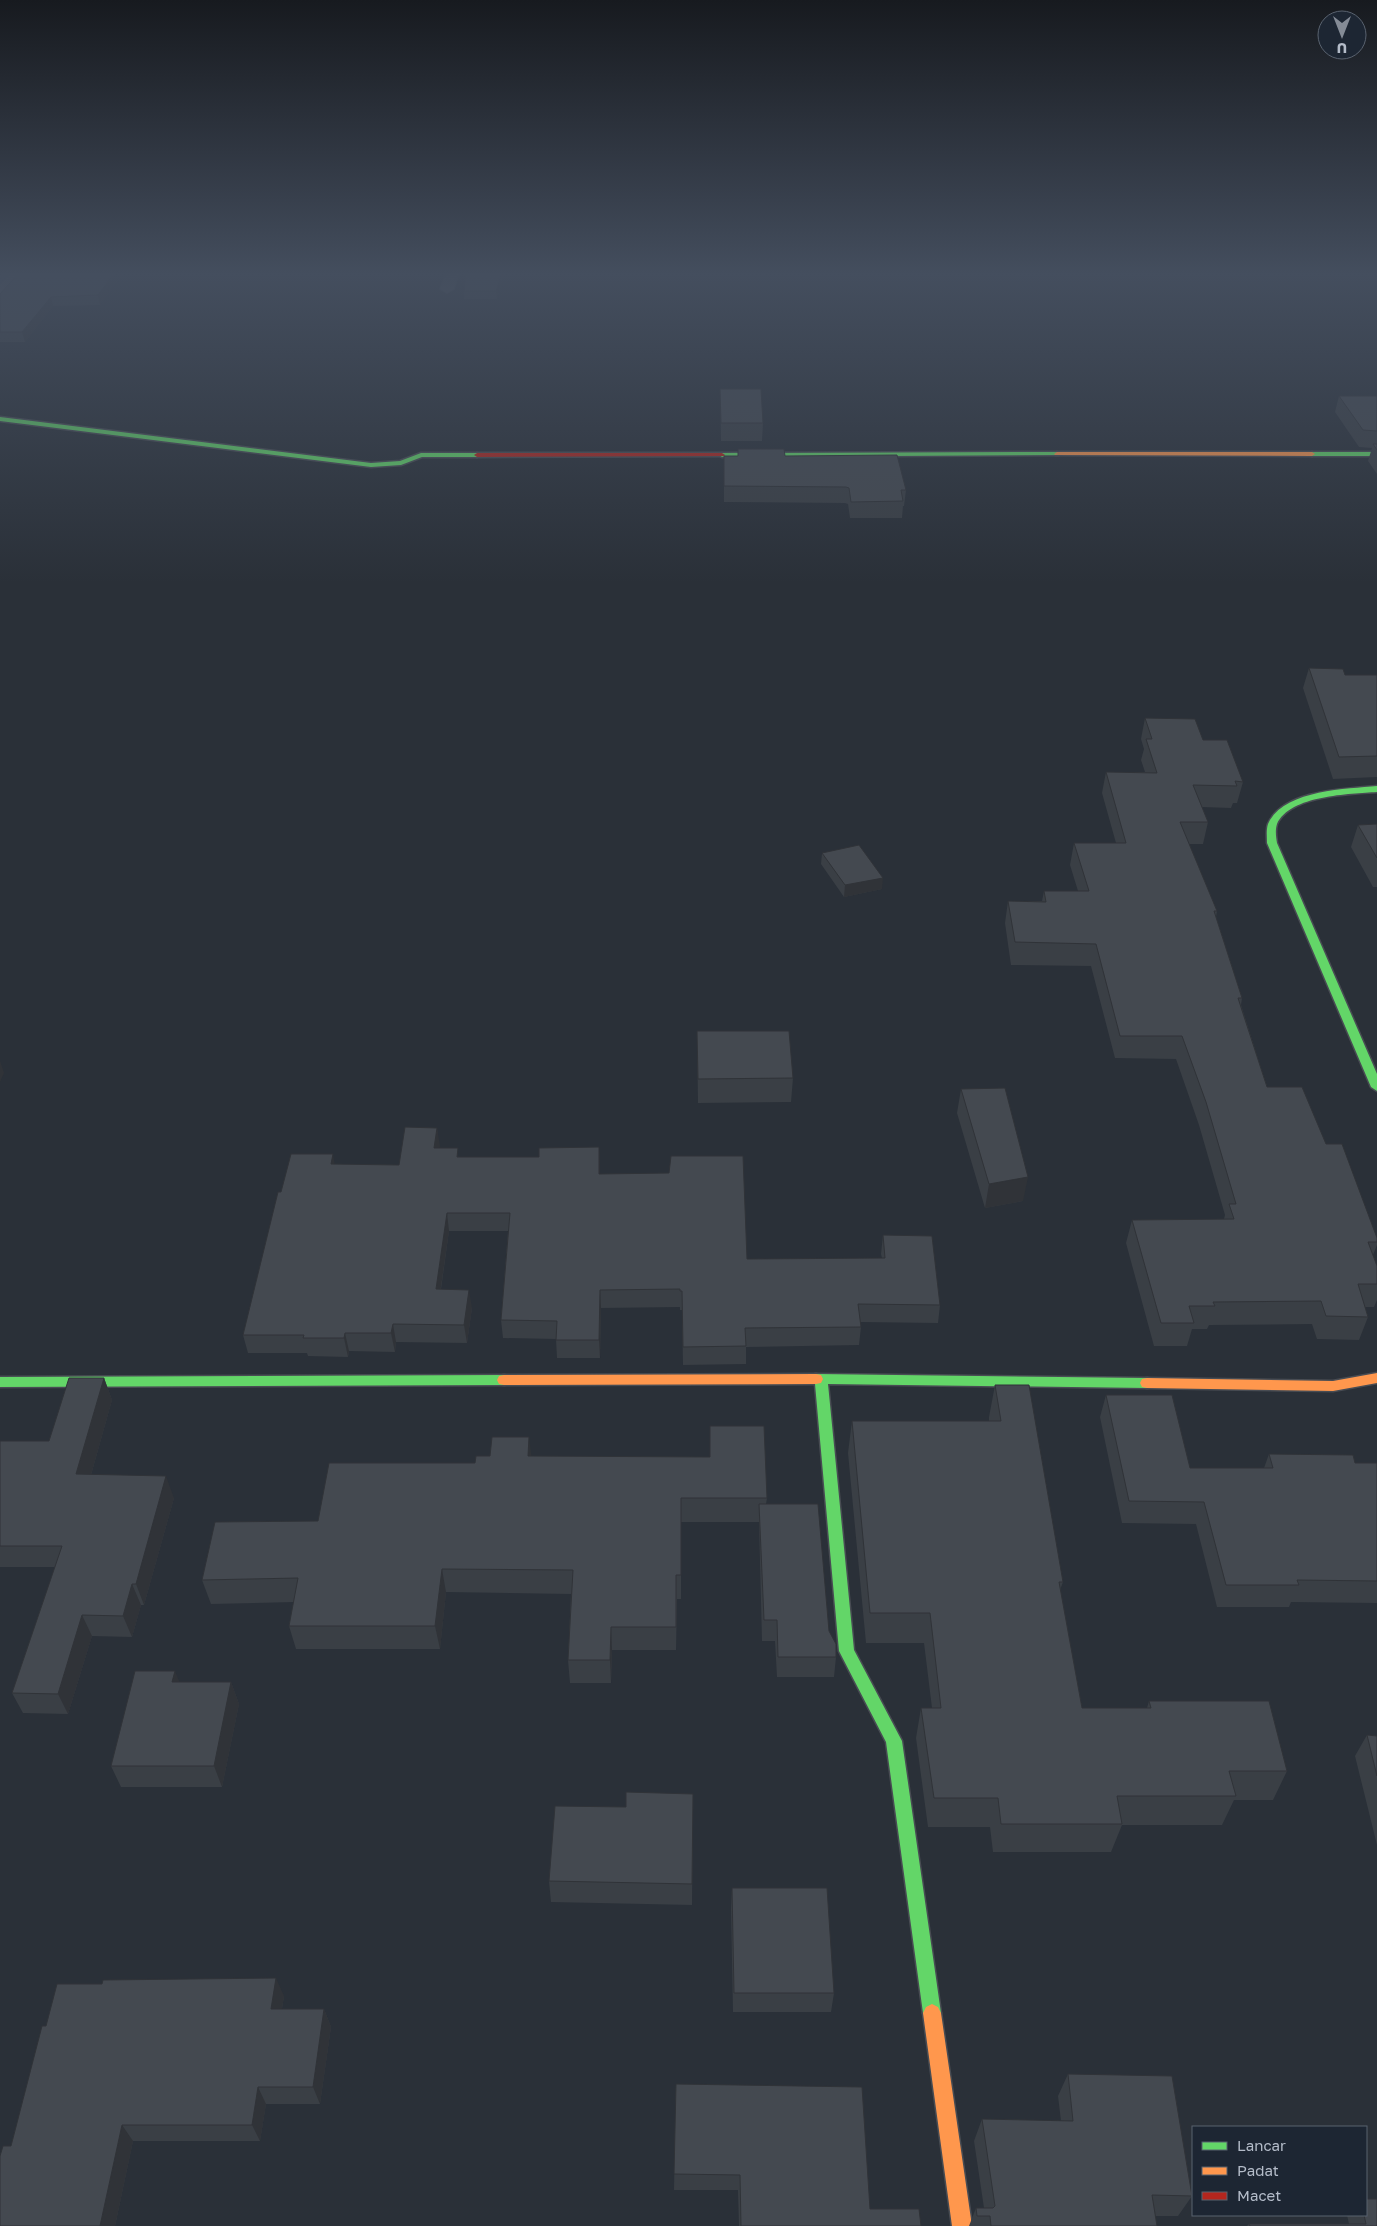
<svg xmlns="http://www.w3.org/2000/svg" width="1377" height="2226" font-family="'Golos Text',sans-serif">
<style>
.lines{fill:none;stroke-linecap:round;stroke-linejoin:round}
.canal{fill:#384963;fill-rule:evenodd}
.street-casing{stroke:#484c53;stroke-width:2}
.fast-casing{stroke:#484c53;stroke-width:3}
.slow-casing{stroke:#484c53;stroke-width:3}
.jam-casing{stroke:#484c53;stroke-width:3}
.street{fill:#5a5e66;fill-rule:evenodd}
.fast{fill:#63d668;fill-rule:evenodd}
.slow{fill:#ff974d;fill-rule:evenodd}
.jam{fill:#b3261e;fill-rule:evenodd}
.wall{fill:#3a3f45}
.shaded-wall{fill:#303338}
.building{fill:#444950;stroke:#303338}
</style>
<rect width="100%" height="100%" fill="#2a3038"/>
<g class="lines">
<path class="canal" d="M4 272H25L7 292 0 294V276Z"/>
<defs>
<path id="street" d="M14 272H27L5 296 0 297V285Z
M447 272H459L454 289 447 293 440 289Z"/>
<path id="fast" d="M0 417 371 463 400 461 421 453H477L480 455 477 457H422L401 465 371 467 0 421Z
M1057 452 1060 454 1059 455 722 457 719 455 722 453Z
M1377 452V456H1312L1309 454 1312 452Z
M1377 786V792C1350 794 1290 795 1277 824 1275 830 1276 837 1277 843L1377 1074V1091L1371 1087 1267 843C1267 837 1266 830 1268 824 1283 790 1345 789 1377 786Z
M816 1374 1147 1378 1152 1379 1154 1383 1152 1387 1147 1388 828 1384 854 1650 902 1741 941 2013 938 2019 932 2022 926 2019 923 2013 886 1742 839 1651 815 1384 811 1383 809 1379 811 1375Z
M504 1375 509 1376 511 1380 509 1384 504 1385 0 1387V1377Z"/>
<path id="slow" d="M1057 452H1312L1315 454 1312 456 1055 455 1054 454Z
M1377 1373V1383L1333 1391 1147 1388 1142 1387 1140 1383 1142 1379 1147 1378 1333 1381Z
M816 1374 821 1375 823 1379 821 1383 816 1384 504 1385 499 1384 497 1380 499 1376 504 1375Z
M932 2004 938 2007 941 2013 972 2226H952L923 2013 926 2007Z"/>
<path id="jam" d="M722 453 725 455 724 456 477 457 474 455 477 453Z"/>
</defs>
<use href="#street" class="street-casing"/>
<use href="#fast" class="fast-casing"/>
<use href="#slow" class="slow-casing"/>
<use href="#jam" class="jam-casing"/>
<use href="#street" class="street"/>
<use href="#fast" class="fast"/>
<use href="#slow" class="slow"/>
<use href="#jam" class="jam"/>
</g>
<path class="wall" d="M124 272 100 305 53 306 25 342H0V294Z
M505 272 497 299H464V291Z
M720 389 763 423 762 441H721Z
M1339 396H1377V474L1368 461 1372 448 1359 447 1335 412Z
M724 456H785L906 490 904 506H903L902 518H850L848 504 845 503 724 502Z
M1309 668 1345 675H1377V777L1333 779 1303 688Z
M1145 718 1203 740 1243 782 1237 803H1233L1231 808 1202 807 1208 822 1203 844H1189L1217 911 1216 917 1242 998 1241 1005 1267 1087 1326 1144 1377 1238V1245L1373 1255 1377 1266V1300L1374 1307H1365L1368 1317 1359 1340 1317 1339 1312 1324 1209 1325 1207 1329H1192L1187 1346H1154L1126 1243 1132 1220 1224 1219 1225 1215 1199 1125 1176 1059 1115 1058 1091 966 1011 965 1005 923 1008 901H1042L1044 891H1078L1070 865 1074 843H1116L1102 793 1106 772H1145L1141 760 1144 749 1141 739Z
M1377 824V887H1373L1351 847 1358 825Z
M822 853 882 889 844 897 821 864Z
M697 1031 793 1078 791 1102 698 1103Z
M961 1089 1023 1201 985 1208 957 1113Z
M437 1128 439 1148 459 1157H539L599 1147 600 1174 747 1259 882 1258 881 1254 883 1235 940 1305 938 1323 860 1322 861 1327 859 1345 746 1347V1364L683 1365 682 1310H680V1307L601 1308 600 1358H557L556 1339 503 1338 501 1320 508 1231H449L441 1289 472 1308 467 1343 396 1342 395 1352 349 1351 348 1357 308 1356 307 1353H248L243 1335 281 1192 335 1164 399 1165Z
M104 1378 112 1400 91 1475 174 1498 144 1605H141L132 1637 92 1636 68 1714 23 1713 12 1693 55 1567H0V1441H49Z
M995 1385 1063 1582 1060 1590 1082 1708H1147L1149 1701 1287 1771 1273 1800H1234L1222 1825H1122L1111 1852H993L990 1827H928L916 1738 921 1708H932L924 1643H866L848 1453 852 1421H989V1417Z
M1106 1395 1190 1468H1264L1269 1454 1355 1463H1377V1603L1291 1602 1289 1607H1217L1196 1524 1122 1523 1100 1417Z
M710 1426 767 1498 766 1504 829 1631 836 1657 834 1677H777L775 1641H762L759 1522H681V1599H677L676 1650H612L611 1683H570L568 1660 571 1594 446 1592 440 1649H296L289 1626 294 1602 211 1604 202 1580 475 1463 531 1456 710 1457Z
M231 1682 239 1704 222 1787H121L111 1766Z
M1367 1735 1377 1736V1845L1355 1756Z
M693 1794 692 1905 551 1902 549 1881Z
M732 1888 834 1993 831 2012H733L731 1908Z
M284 1996 282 2009H324L331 2027 320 2104H266L260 2141H133L115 2226H0L11 2146 46 2026Z
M1068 2074 1192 2196 1178 2216H1155L1157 2226H969L976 2208H984L974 2141 982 2119 1061 2121 1058 2096Z
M676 2084 870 2209 921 2226H739L738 2190H674Z
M1347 2215H1366L1377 2226H1247L1249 2224H1349Z"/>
<path class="shaded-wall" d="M115 272H124L100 305 98 295Z
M502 272H505L497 299 496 291Z
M51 297 53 306 25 342 22 332Z
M883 878 882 889 844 897 845 885Z
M0 1061 4 1073 0 1082Z
M437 1128 440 1146 437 1166 434 1148Z
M599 1147 600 1165V1192L599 1174Z
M333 1154 336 1172 331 1164Z
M1028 1177 1023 1201 985 1208 989 1184Z
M447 1213 449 1231 438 1307 436 1289Z
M469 1290 472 1308 467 1343 464 1325Z
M600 1290 601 1308 600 1358 599 1340Z
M393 1324 396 1342 395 1352 391 1333Z
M345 1333 349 1351 348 1357 344 1338Z
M104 1378 112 1400 85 1496 76 1474Z
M529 1437 532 1461 528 1456Z
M166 1476 174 1498 144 1605 136 1584Z
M442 1569 446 1592 440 1649 435 1626Z
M132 1584 141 1605 132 1637 123 1616Z
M82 1615 92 1636 68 1714 58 1694Z
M611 1627 612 1650 611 1683 610 1660Z
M175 1671 184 1693 172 1682Z
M231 1682 239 1704 222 1787 214 1766Z
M276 1978 284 1996 279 2027 271 2009Z
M324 2009 331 2027 320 2104 313 2087Z
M258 2087 266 2104 260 2141 252 2125Z
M122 2125 133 2141 115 2226H100Z"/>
<path class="building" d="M20 272H115L98 295 51 297 22 332H0V294Z
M466 272H502L496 291H464Z
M720 389H761L763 423H721Z
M1339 396H1377V431L1363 430Z
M1373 444H1377V450Z
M738 449H784L785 456 897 455 906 490H901L903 501 851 502 849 488 846 487 724 486V456H738Z
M1309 668 1343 669 1345 675H1377V756L1339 757Z
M1145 718 1195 719 1203 740H1227L1243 782 1235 781 1237 786 1193 785 1208 822H1180L1217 911H1214L1242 998H1238L1267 1087H1302L1326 1144H1342L1377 1238V1242H1368L1377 1266V1284H1358L1368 1317 1326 1316 1321 1301 1213 1302 1215 1306H1189L1194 1323H1161L1132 1220 1234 1219 1229 1204H1236L1206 1102 1182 1036H1120L1096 944 1015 942 1008 901 1046 902 1044 891H1089L1074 843H1126L1106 772 1157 773 1146 739H1152Z
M1377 824V858L1358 825Z
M859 845 883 878 845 885 822 853Z
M697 1031H789L793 1078 698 1079Z
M1005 1088 1028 1177 989 1184 961 1089Z
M405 1127 437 1128 434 1148H458L457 1157H539V1148L599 1147V1174L669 1173 671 1156H743L747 1259 885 1258 883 1235 932 1236 940 1305 858 1304 861 1327 745 1328 746 1346 683 1347 682 1291H680V1289L600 1290 599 1340H556L557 1321 501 1320 510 1213H447L436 1289 469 1290 464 1325 393 1324 391 1333H345L344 1338H303L304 1335H243L278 1192H281L291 1154H333L331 1164 399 1165Z
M69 1378H104L76 1474 166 1476 136 1584H132L123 1616 82 1615 58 1694 12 1693 62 1546H0V1441H49Z
M995 1385H1029L1063 1582H1059L1082 1708H1151L1149 1701H1269L1287 1771H1229L1236 1796H1117L1122 1824H1001L998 1798H934L921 1708H941L930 1613H870L852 1421H1001Z
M1106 1395H1172L1190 1468H1273L1269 1454 1353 1455 1355 1463H1377V1581L1297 1580 1299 1585H1226L1204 1502 1129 1501Z
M710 1426H764L767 1498H681V1575H676V1627H611L610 1660H568L573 1570 442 1569 435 1626H289L298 1578 202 1580 215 1522 318 1521 329 1463H475L476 1456H490L492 1437H529L528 1456 710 1457Z
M759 1504H818L829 1631 836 1644V1657H778L777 1620H764Z
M135 1671H175L172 1682H231L214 1766H111Z
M1367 1735 1377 1736V1776Z
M626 1792 693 1794 692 1884 549 1881 555 1806 626 1807Z
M732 1888H827L834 1993H734Z
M276 1978 271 2009H324L313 2087H258L252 2125H122L100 2226H0V2156L3 2146H11L42 2026H46L57 1984H102L103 1980Z
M1068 2074 1172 2076 1192 2196 1152 2195 1157 2226H991L990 2216H977L976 2208H993L995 2206 982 2119 1073 2121Z
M676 2084 862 2087 870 2209H919L921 2226H741L740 2175 674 2174Z
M1366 2199H1377V2226H1250L1249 2224H1366L1364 2215H1366Z"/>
<linearGradient id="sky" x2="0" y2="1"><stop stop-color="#171a1f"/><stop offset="0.47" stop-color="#444e5e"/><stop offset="1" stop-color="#444e5e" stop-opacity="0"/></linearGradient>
<rect width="1377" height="583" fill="url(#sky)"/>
<rect x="1192" y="2126" width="175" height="90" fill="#1d2633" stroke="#59626f"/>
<rect x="1202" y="2142" width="25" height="8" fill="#63d668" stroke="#59626f"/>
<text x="1237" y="2151" font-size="15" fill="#b4bcc9">Lancar</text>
<rect x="1202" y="2167" width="25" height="8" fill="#ff974d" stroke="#59626f"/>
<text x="1237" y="2176" font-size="15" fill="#b4bcc9">Padat</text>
<rect x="1202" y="2192" width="25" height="8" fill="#b3261e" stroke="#59626f"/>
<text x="1237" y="2201" font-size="15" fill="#b4bcc9">Macet</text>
<g transform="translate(1342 35) rotate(180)"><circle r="24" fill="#1d2633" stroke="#59626f"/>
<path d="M0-4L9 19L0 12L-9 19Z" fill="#848b96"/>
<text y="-8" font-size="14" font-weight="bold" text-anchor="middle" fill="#b4bcc9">U</text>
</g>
</svg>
